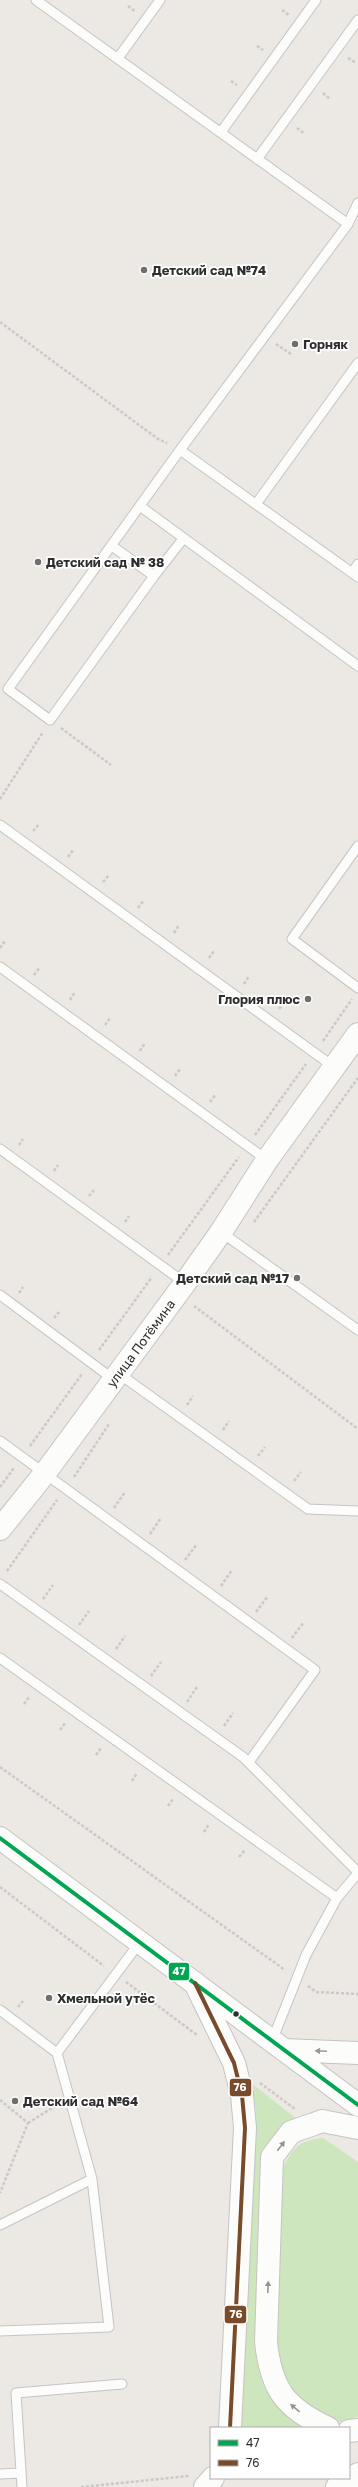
<svg xmlns="http://www.w3.org/2000/svg" width="358" height="2487" font-family="'Golos Text',sans-serif">
<style>
.green{fill:#cee6be}
.lines{fill:none;stroke-linecap:round;stroke-linejoin:round}
.service-casing{stroke:#c5c4c5;stroke-width:11}
.tertiary-casing{stroke:#c5c4c5;stroke-width:24}
.secondary-casing{stroke:#c5c4c5;stroke-width:24}
.path{stroke:#c9c9c8;stroke-width:2.5;stroke-dasharray:3 2;stroke-linecap:butt}
.service{stroke:#fcfcfb;stroke-width:9}
.tertiary{stroke:#fcfcfb;stroke-width:22}
.secondary{stroke:#fcfcfb;stroke-width:22}
.bus-1-casing{stroke:#fff;stroke-width:7}
.bus-2-casing{stroke:#fff;stroke-width:7}
.bus-1{stroke:#00a651;stroke-width:4}
.bus-2{stroke:#7a4b2a;stroke-width:4}
.oneway{fill:#959594}
.poi-dot{fill:#706f6e;stroke:#fff;stroke-width:1.5}
.bus-dot{fill:#2e2e2e;stroke:#fff;stroke-width:1.5}
.labels{text-anchor:middle;stroke-width:3.5;stroke-linejoin:round;paint-order:stroke}
.poi-label{font-size:13px;font-weight:bold;fill:#2e2e2e;stroke:#fff;text-anchor:start}
.street-label{font-size:13px;fill:#2e2e2e;stroke:#fff}
.line-badge{stroke:#fff;stroke-width:1.5}
.badge-label{font-size:11px;text-anchor:middle;font-weight:bold;fill:#fff}
</style>
<rect width="100%" height="100%" fill="#ece8e4"/>
<path class="green" d="M250 2082 298 2120 277 2136 256 2344 312 2428H238L255 2127 256 2109Z
M323 2138 358 2162V2417L341 2422 322 2418 288 2387 280 2370 276 2346 283 2168C293 2146 300 2141 323 2138Z"/>
<g class="lines">
<defs>
<path id="service" d="M36 0 348 224
M118 58 160 0
M221 132 316 0
M257 159 358 20
M180 450 358 577
M256 504 358 363
M140 506 358 666
M112 546 154 576 183 539
M352 573 358 564
M154 576 50 720 8 689 180 450 348 224 358 203
M0 825 334 1067
M358 846 292 939 358 988
M0 967 267 1160
M0 1149 185 1283
M221 1232 358 1330
M0 1295 113 1379
M118 1373 308 1509 358 1511
M0 1441 315 1670 249 1762
M0 1584 243 1757 358 1872
M0 1658 337 1898 306 1955 272 2041
M337 1898 358 1873
M0 2010 57 2053 92 2179 0 2225
M57 2053 140 1942
M0 2331 109 2327 92 2179
M0 2474 21 2473
M22 2487 16 2393 122 2384"/>
<g id="tertiary">
<path id="s1" d="M0 1529 45 1473 185 1283 221 1232 267 1160 358 1034"/>
<path d="M337 2487 358 2474"/>
</g>
<path id="secondary" d="M0 1838 358 2105
M195 1983 234 2063 242 2095 245 2128 230 2428
M284 2050 358 2053
M328 2428C285 2408 271 2389 266 2342L272 2157 291 2132 314 2124 322 2121 358 2128
M349 2431 358 2430
M205 2487 213 2478"/>
</defs>
<use href="#service" class="service-casing"/>
<use href="#tertiary" class="tertiary-casing"/>
<use href="#secondary" class="secondary-casing"/>
<path class="path" d="M128 6 136 12
M282 10 289 15
M257 46 263 50
M348 58 356 63
M231 81 237 85
M323 93 330 99
M297 128 305 134
M0 322 158 439 167 443
M276 344 291 354
M61 728 111 765
M0 799 43 732
M33 831 39 824
M68 857 74 849
M103 882 109 875
M138 908 144 900
M174 933 179 925
M0 948 5 941
M209 958 214 951
M34 975 40 967
M244 984 249 976
M70 1000 75 992
M279 1009 285 1002
M105 1025 110 1018
M323 1041 352 999
M140 1051 145 1043
M175 1076 180 1069
M210 1102 216 1094
M255 1135 306 1064
M19 1145 23 1139
M54 1171 58 1165
M89 1196 94 1190
M125 1222 129 1216
M254 1222 358 1078
M168 1255 239 1157
M19 1293 23 1287
M194 1306 358 1429
M54 1318 59 1312
M99 1350 152 1277
M187 1405 193 1396
M223 1430 229 1421
M30 1446 82 1374
M258 1456 265 1447
M74 1477 109 1424
M294 1481 301 1472
M0 1487 14 1468
M114 1508 125 1492
M150 1534 161 1518
M185 1560 197 1544
M7 1571 57 1500
M221 1586 232 1570
M43 1599 53 1585
M256 1612 268 1596
M79 1625 89 1611
M292 1638 304 1622
M116 1649 125 1636
M151 1676 161 1662
M187 1702 197 1687
M24 1704 30 1696
M224 1726 233 1713
M60 1730 66 1722
M96 1755 101 1748
M0 1767 285 1970
M132 1781 137 1773
M168 1806 173 1799
M204 1832 209 1824
M239 1857 245 1850
M0 1887 104 1966
M126 1982 197 2035
M308 1986 316 1992 358 1994
M18 2007 23 2001
M260 2083 295 2109
M0 2100 28 2123 0 2193
M28 2123 57 2105
M81 2487 189 2476"/>
<use href="#service" class="service"/>
<use href="#tertiary" class="tertiary"/>
<use href="#secondary" class="secondary"/>
<defs>
<path id="bus-1" d="M0 1838 358 2105"/>
<path id="bus-2" d="M195 1983 234 2063 242 2095 245 2128 230 2428"/>
</defs>
<use href="#bus-1" class="bus-1-casing"/>
<use href="#bus-2" class="bus-2-casing"/>
<use href="#bus-1" class="bus-1"/>
<use href="#bus-2" class="bus-2"/>
</g>
<defs><path id="oneway-solid" d="M-6-.8H1V-3.2L6.5 0L1 3.2V.8H-6Z"/></defs>
<g class="oneway">
<use href="#oneway-solid" transform="translate(321 2051) rotate(-177)"/>
<use href="#oneway-solid" transform="translate(281 2146) rotate(-53)"/>
<use href="#oneway-solid" transform="translate(268 2287) rotate(-88)"/>
<use href="#oneway-solid" transform="translate(295 2408) rotate(-140)"/>
</g>
<g class="poi-dot">
<circle cx="144" cy="270" r="4"/>
<circle cx="295" cy="344" r="4"/>
<circle cx="38" cy="562" r="4"/>
<circle cx="308" cy="999" r="4"/>
<circle cx="297" cy="1278" r="4"/>
<circle cx="49" cy="1998" r="4"/>
<circle cx="15" cy="2101" r="4"/>
</g>
<circle class="bus-dot" cx="236" cy="2014" r="3.5"/>
<g class="labels">
<g class="poi-label">
<text x="152" y="275">Детский сад №74</text>
<text x="303" y="349">Горняк</text>
<text x="46" y="567">Детский сад № 38</text>
<text x="300" y="1004" text-anchor="end">Глория плюс</text>
<text x="289" y="1283" text-anchor="end">Детский сад №17</text>
<text x="57" y="2003">Хмельной утёс</text>
<text x="23" y="2106">Детский сад №64</text>
</g>
<g class="street-label">
<text dy="5" stroke="none"><textPath href="#s1" startOffset="233">улица Потёмина</textPath></text>
</g>
</g>
<g class="line-badge">
<rect x="168" y="1962" width="22" height="19" rx="4" fill="#00a651"/>
<rect x="229" y="2078" width="23" height="19" rx="4" fill="#7a4b2a"/>
<rect x="224" y="2305" width="23" height="19" rx="4" fill="#7a4b2a"/>
</g>
<g class="badge-label">
<text x="179" y="1975">47</text>
<text x="240" y="2091">76</text>
<text x="236" y="2318">76</text>
</g>
<rect x="210" y="2427" width="140" height="52" fill="#ffffff" stroke="#ababab"/>
<rect x="218" y="2440" width="20" height="6" fill="#00a651" stroke="#ababab"/>
<text x="246" y="2447" font-size="12" fill="#2e2e2e">47</text>
<rect x="218" y="2460" width="20" height="6" fill="#7a4b2a" stroke="#ababab"/>
<text x="246" y="2467" font-size="12" fill="#2e2e2e">76</text>
</svg>
